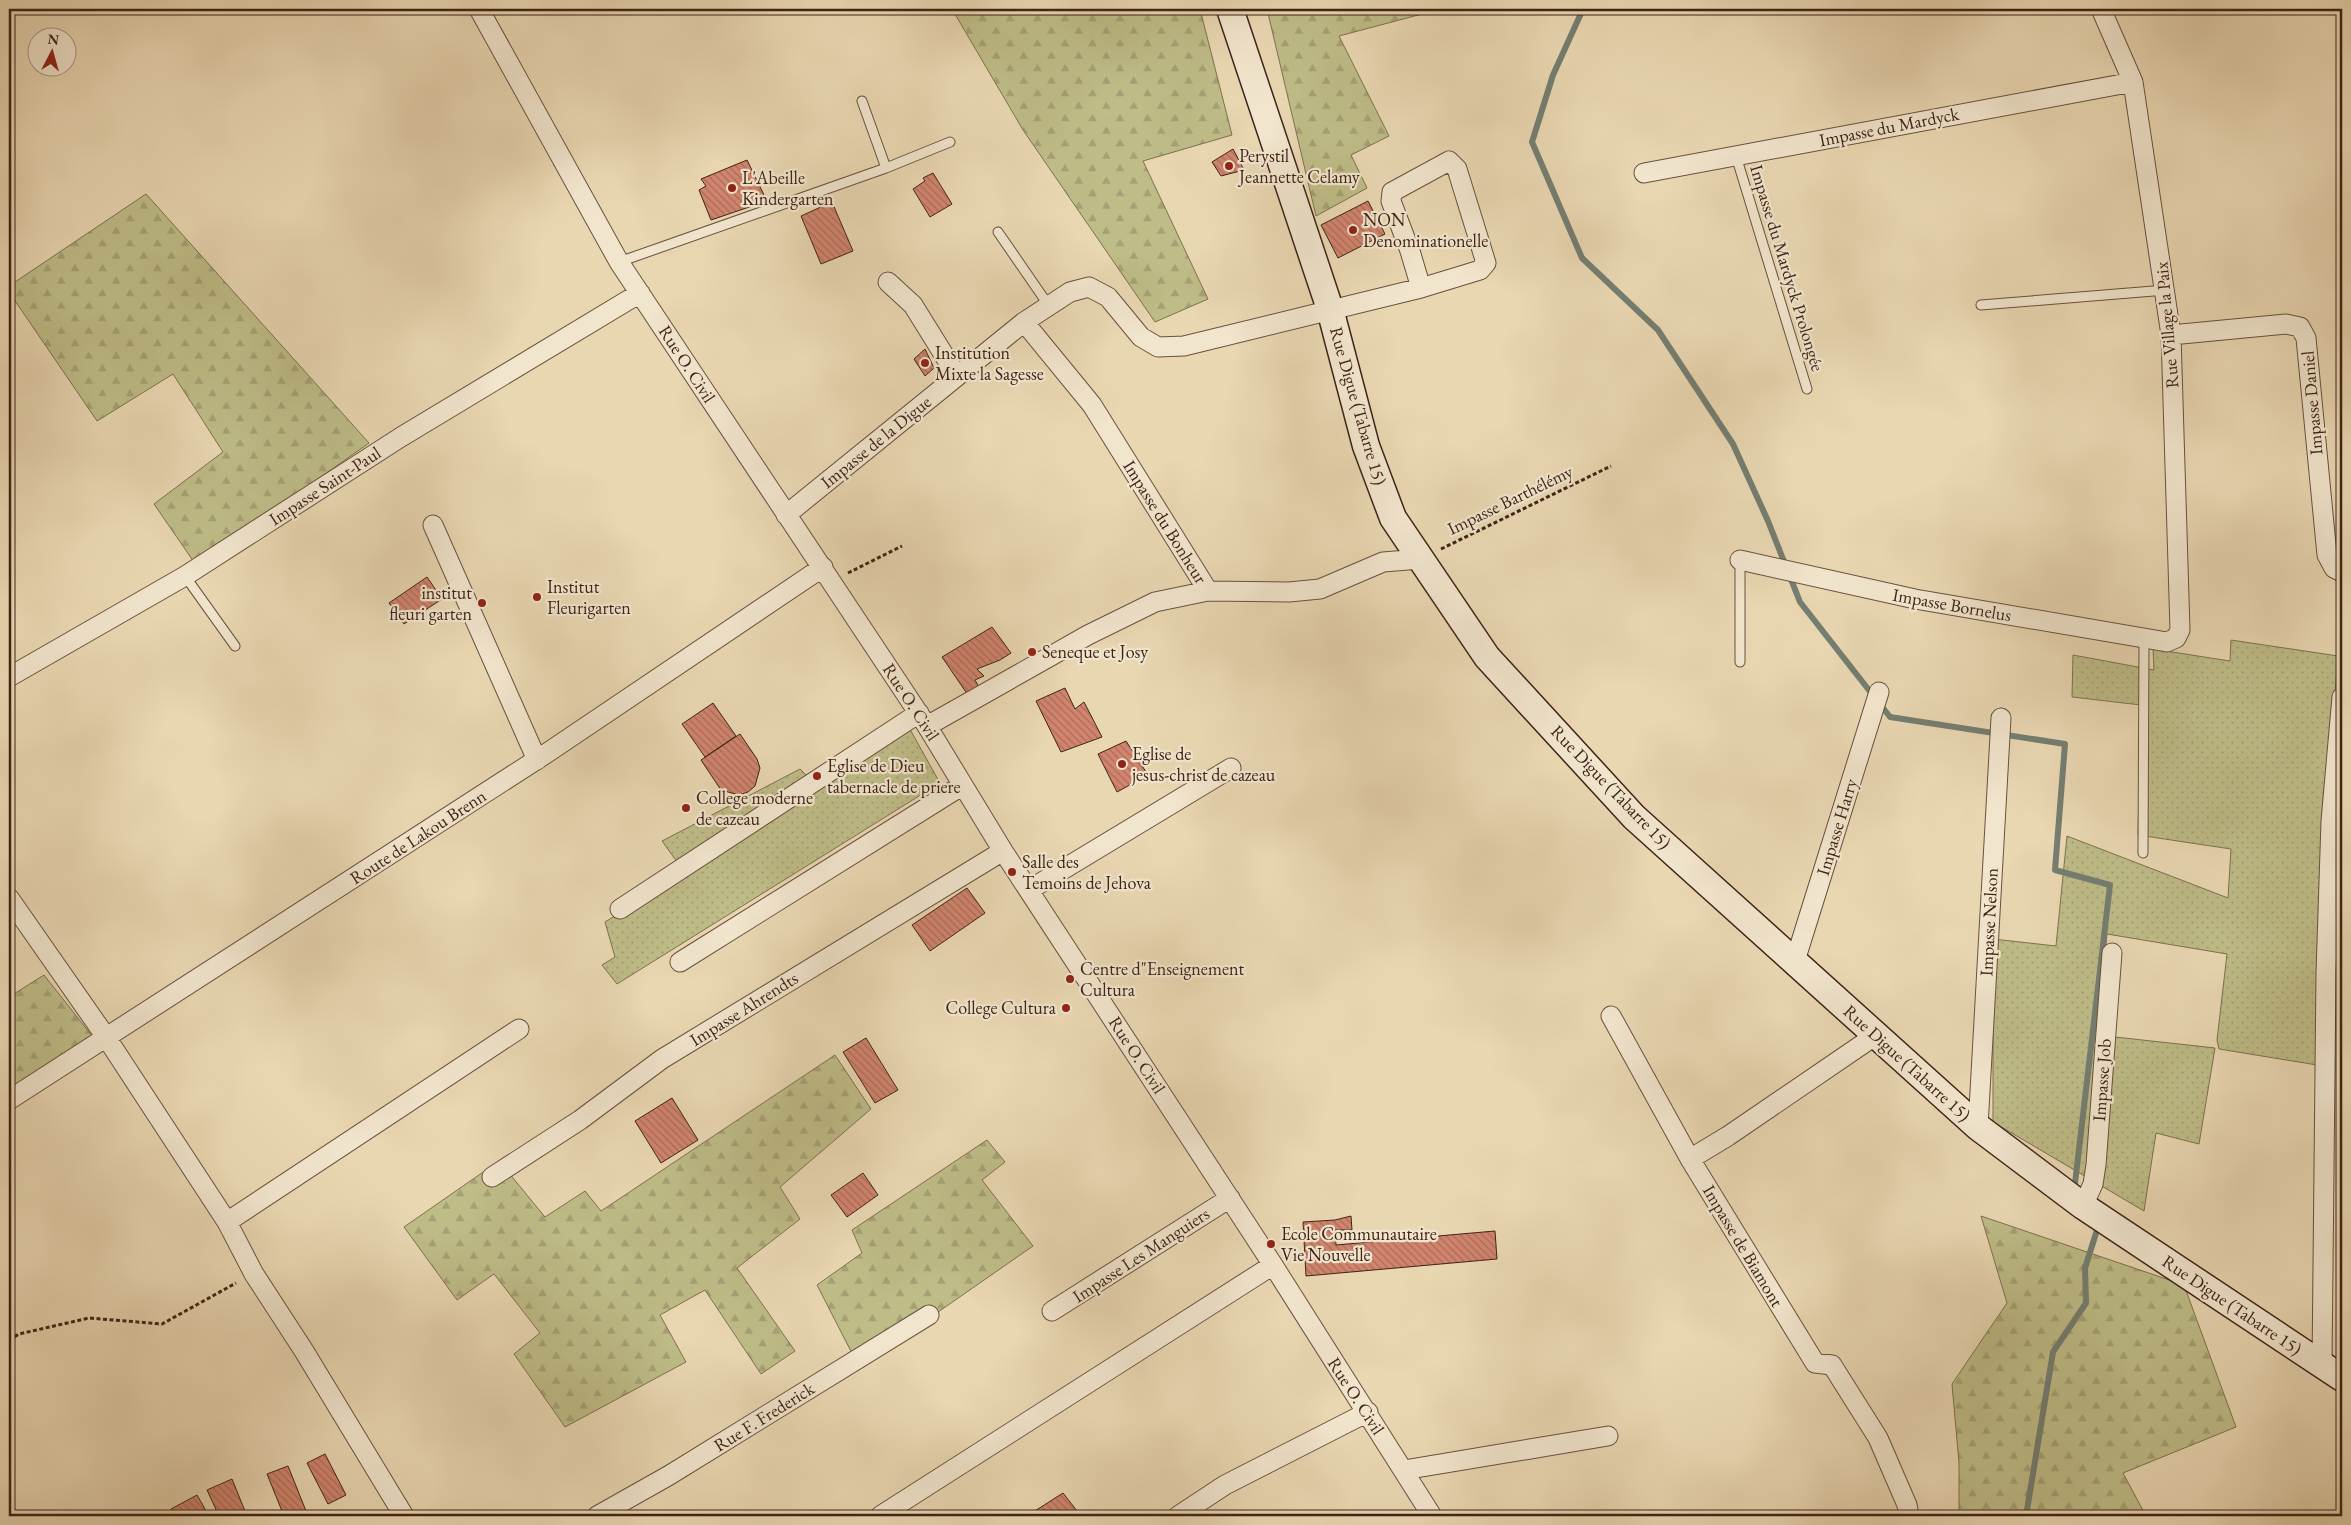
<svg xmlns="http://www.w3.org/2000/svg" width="2351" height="1525" font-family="'EB Garamond',serif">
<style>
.grass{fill:url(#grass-dots);stroke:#7e7050}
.forest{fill:url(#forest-firs);stroke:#7e7050}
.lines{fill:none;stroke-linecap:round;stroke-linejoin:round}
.stream{stroke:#747e71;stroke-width:6}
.building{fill:url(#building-back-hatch);stroke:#3f2318}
.lane-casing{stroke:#6a503e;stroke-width:11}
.street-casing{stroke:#6a503e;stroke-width:21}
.secondary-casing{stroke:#3f2318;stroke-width:29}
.path{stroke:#3f2318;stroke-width:3;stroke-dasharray:4 2.5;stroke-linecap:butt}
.lane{stroke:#f1e5cd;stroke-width:9}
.street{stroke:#f1e5cd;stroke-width:19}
.secondary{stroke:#f1e5cd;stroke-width:26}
.poi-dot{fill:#8f2418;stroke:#f1e5cd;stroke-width:2}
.labels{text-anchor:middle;stroke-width:4.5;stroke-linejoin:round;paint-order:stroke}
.street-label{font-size:18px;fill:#3f2318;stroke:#f1e5cd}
.poi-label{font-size:18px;fill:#3f2318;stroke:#f1e5cd;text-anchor:start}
</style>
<defs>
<pattern id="grass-dots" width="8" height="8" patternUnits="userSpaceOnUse" patternTransform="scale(1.25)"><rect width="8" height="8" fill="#bebc87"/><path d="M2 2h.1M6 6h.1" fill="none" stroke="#a4a174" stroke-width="1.8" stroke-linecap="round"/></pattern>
<pattern id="forest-firs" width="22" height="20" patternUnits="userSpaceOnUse" patternTransform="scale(1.25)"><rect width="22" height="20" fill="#bebc87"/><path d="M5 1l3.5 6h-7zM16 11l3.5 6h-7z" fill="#a4a174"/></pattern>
<pattern id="building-back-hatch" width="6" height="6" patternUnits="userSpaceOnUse" patternTransform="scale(1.25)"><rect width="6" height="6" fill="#d1846e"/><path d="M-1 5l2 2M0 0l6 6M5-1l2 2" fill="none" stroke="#ab6c59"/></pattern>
</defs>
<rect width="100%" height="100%" fill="#e9d7b2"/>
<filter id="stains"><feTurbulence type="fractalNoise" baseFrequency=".004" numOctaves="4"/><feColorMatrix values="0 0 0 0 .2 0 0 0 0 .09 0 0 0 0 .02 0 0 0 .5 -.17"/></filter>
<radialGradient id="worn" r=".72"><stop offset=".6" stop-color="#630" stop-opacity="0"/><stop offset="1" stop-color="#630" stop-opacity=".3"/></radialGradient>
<path class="grass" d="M2231 640 2338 656 2324 828 2317 1065 2219 1049 2217 1040 2227 954 2107 934 2097 1035 2215 1048 2199 1144 2156 1133 2144 1211 1993 1122V939L2056 946 2067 836 2228 898 2231 849 2138 835 2141 705 2072 697 2073 655 2154 670 2153 649 2230 661Z
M907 724 940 783 617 984 602 965 615 957 605 922 685 873 662 841 800 769 810 779Z
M2336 1059H2342V1100H2337Z
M2338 1145H2342V1230L2337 1231Z"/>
<path class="forest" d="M952 9H1200L1232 135 1143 161 1208 299 1155 322 1023 130Z
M1267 9H1441L1339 36 1389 136 1351 155 1367 188 1316 216Z
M146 194 369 443 196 565 154 504 223 452 173 374 97 421 9 292V286Z
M44 975 93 1037 9 1092V997Z
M835 1055 871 1109 780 1187 800 1219 737 1268 795 1351 761 1374 705 1290 660 1315 686 1362 565 1427 514 1354 540 1333 494 1274 457 1300 404 1227 499 1161 545 1217 585 1191 601 1211Z
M987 1140 1005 1162 982 1180 1033 1246 859 1367 817 1285 862 1253 852 1230Z
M1981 1216 2184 1285 2236 1427 2123 1473 2146 1516H1959V1463L1952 1384 2007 1303Z"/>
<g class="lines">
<path class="stream" d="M1583 9 1553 75 1532 142 1582 258 1658 330 1733 444 1768 521 1800 602 1890 717 2065 744 2055 870 2110 885 2074 1192
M2026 1516 2053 1352 2086 1303 2085 1268 2098 1227 2096 1225"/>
</g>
<path class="building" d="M1233 149 1244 170 1221 176 1212 162Z
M747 160 767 201 711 220 699 190 706 186 701 179Z
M933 173 952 204 930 217 913 189 925 181 923 178Z
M1368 201 1385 234 1338 258 1321 225Z
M832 202 853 251 821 264 801 216Z
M925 349 934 368 925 376 914 359Z
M427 577 442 599 404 624 389 603Z
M992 627 1011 653 1000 660 977 669 984 676 975 680 980 689 970 698 942 657Z
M1065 688 1075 709 1084 702 1102 737 1061 752 1036 701Z
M713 703 736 736 705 757 682 724Z
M740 734 757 759 760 768 755 786 748 792 739 795 721 790 701 760Z
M1126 741 1148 775 1117 792 1098 754Z
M967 888 985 913 930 951 912 925Z
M866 1038 898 1090 875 1103 843 1052Z
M672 1098 698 1140 661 1163 635 1121Z
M863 1173 878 1195 847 1217 831 1195Z
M1351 1216 1352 1230H1335L1336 1245 1495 1231 1497 1259 1306 1276 1303 1222 1335 1220Z
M325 1454 346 1495 328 1504 307 1463Z
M288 1466 308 1516H284L267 1474Z
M232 1479 247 1516H219L207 1490Z
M1063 1493 1081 1516H1027Z
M197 1495 209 1516H175L171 1509Z"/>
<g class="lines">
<defs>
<path id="lane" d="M862 101 886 168
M1736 156 1807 389
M998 232 1049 306
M619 262 886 168 950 142
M1981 305 2166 290
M1740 560V662
M185 576 235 646
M2143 853 2144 637"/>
<path id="street" d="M479 9 619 262 927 726 1003 851 1273 1265 1432 1516
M1644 173 2133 82
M888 282 913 305 957 376
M2171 335 2286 324 2300 327 2306 338 2327 555 2334 568 2342 572
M786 515 1024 322 1070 292 1089 287 1108 297 1141 337 1158 347 1184 346 1421 288 1480 270 1486 263 1457 169 1449 161 1392 192 1391 201 1410 251 1421 288
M433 525 537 760
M1740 560 1915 599 2167 642 2176 638 2180 630 2171 335 2133 82 2101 9
M1208 591 1289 592 1320 589 1383 562 1421 559
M9 677 185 576 401 437 640 293
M927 726 1088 635 1155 602 1208 591 1092 405 1024 322
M1029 890 1231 768
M9 898 106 1037 227 1222
M620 909 919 713
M1795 961 1879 692
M680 962 963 785
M1611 1016 1690 1159
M1876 1035 1728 1136 1690 1159 1815 1363 1832 1365 1878 1438 1907 1505 1909 1516
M9 1100 547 753 823 567
M1978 1127 2001 718
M492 1177 580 1120 662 1059 1003 851
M2083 1206 2093 1184 2096 1165 2112 953
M1052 1311 1230 1198
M2322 1365 2326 973 2331 821 2342 697
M1404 1470 1608 1436
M404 1516 304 1351 254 1274 227 1222 519 1029
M597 1516 668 1476 929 1315
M880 1516 1273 1265
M1178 1516 1225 1485 1368 1412"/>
<path id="secondary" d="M1230 9 1330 309 1366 446 1393 518 1487 657 1634 817 1978 1127 2083 1206 2342 1378"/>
</defs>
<use href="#lane" class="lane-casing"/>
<use href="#street" class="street-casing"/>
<use href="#secondary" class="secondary-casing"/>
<path class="path" d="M1441 549 1611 466
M848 573 902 546
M9 1340 19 1334 89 1318 162 1324 236 1283"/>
<use href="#lane" class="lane"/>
<use href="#street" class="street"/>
<use href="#secondary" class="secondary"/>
</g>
<g class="poi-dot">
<circle cx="1229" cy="166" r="5"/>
<circle cx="732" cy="188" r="5"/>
<circle cx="1353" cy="230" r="5"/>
<circle cx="925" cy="363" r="5"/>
<circle cx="537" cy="597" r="5"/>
<circle cx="482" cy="603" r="5"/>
<circle cx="1032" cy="652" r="5"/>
<circle cx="1122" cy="764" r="5"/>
<circle cx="817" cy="776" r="5"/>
<circle cx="686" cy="808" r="5"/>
<circle cx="1012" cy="872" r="5"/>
<circle cx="1070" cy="979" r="5"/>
<circle cx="1066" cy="1008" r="5"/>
<circle cx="1271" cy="1244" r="5"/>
</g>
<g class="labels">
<g class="street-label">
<text transform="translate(1889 127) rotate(-11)" y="6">Impasse du Mardyck</text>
<text transform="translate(1787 268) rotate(73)" y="6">Impasse du Mardyck Prolongée</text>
<text transform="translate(2167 325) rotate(-95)" y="6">Rue Village la Paix</text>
<text transform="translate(687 364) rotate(57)" y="6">Rue O. Civil</text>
<text transform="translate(2312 403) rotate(-95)" y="6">Impasse Daniel</text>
<text transform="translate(1358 406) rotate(74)" y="6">Rue Digue (Tabarre 15)</text>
<text transform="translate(876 442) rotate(-39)" y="6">Impasse de la Digue</text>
<text transform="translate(325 486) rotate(-33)" y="6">Impasse Saint-Paul</text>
<text transform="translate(1510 500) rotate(-26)" y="6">Impasse Barthélémy</text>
<text transform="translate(1165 522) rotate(58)" y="6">Impasse du Bonheur</text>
<text transform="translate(1952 605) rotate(10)" y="6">Impasse Bornelus</text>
<text transform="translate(911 702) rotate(57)" y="6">Rue O. Civil</text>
<text transform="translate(1611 787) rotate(46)" y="6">Rue Digue (Tabarre 15)</text>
<text transform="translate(1837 827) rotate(-73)" y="6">Impasse Harry</text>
<text transform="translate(418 837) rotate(-33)" y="6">Route de Lakou Brenn</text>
<text transform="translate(1989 922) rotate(-87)" y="6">Impasse Nelson</text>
<text transform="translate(744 1009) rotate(-32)" y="6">Impasse Ahrendts</text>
<text transform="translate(1137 1055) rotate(57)" y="6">Rue O. Civil</text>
<text transform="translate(1907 1063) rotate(42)" y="6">Rue Digue (Tabarre 15)</text>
<text transform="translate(2102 1080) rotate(-86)" y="6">Impasse Job</text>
<text transform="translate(1743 1246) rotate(59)" y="6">Impasse de Biamont</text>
<text transform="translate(1141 1255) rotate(-33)" y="6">Impasse Les Manguiers</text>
<text transform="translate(2232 1305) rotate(34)" y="6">Rue Digue (Tabarre 15)</text>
<text transform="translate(1356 1396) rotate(57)" y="6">Rue O. Civil</text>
<text transform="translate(764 1417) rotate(-32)" y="6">Rue F. Frederick</text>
</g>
<g class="poi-label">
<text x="1239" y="162">Perystil<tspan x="1239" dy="21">Jeannette Celamy</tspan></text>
<text x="742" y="184">L'Abeille<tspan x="742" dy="21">Kindergarten</tspan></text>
<text x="1363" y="226">NON<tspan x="1363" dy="21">Denominationelle</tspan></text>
<text x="935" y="359">Institution<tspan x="935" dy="21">Mixte la Sagesse</tspan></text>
<text x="547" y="593">Institut<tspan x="547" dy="21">Fleurigarten</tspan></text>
<text x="472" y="599" text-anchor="end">institut<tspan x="472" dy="21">fleuri garten</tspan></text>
<text x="1042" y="658">Seneque et Josy</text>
<text x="1132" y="760">Eglise de<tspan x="1132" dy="21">jesus-christ de cazeau</tspan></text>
<text x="827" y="772">Eglise de Dieu<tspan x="827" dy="21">tabernacle de priere</tspan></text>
<text x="696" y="804">College moderne<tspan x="696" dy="21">de cazeau</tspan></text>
<text x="1022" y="868">Salle des<tspan x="1022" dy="21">Temoins de Jehova</tspan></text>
<text x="1080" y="975">Centre d"Enseignement<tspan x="1080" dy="21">Cultura</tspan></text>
<text x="1056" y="1014" text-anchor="end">College Cultura</text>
<text x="1281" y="1240">Ecole Communautaire<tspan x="1281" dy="21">Vie Nouvelle</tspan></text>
</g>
</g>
<rect width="2351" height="1525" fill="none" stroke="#e9d7b2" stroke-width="30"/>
<rect x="10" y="10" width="2331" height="1505" fill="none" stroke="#3f2318" stroke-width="2.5"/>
<rect x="15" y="15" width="2321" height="1495" fill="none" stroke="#3f2318"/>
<g transform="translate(52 52) rotate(6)"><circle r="24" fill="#f1e5cd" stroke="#aa9785"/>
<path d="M0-4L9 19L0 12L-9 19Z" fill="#8f2418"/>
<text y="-8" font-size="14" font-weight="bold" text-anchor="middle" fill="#3f2318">N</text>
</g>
<rect width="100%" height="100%" filter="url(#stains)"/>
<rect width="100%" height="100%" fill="url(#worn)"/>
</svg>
